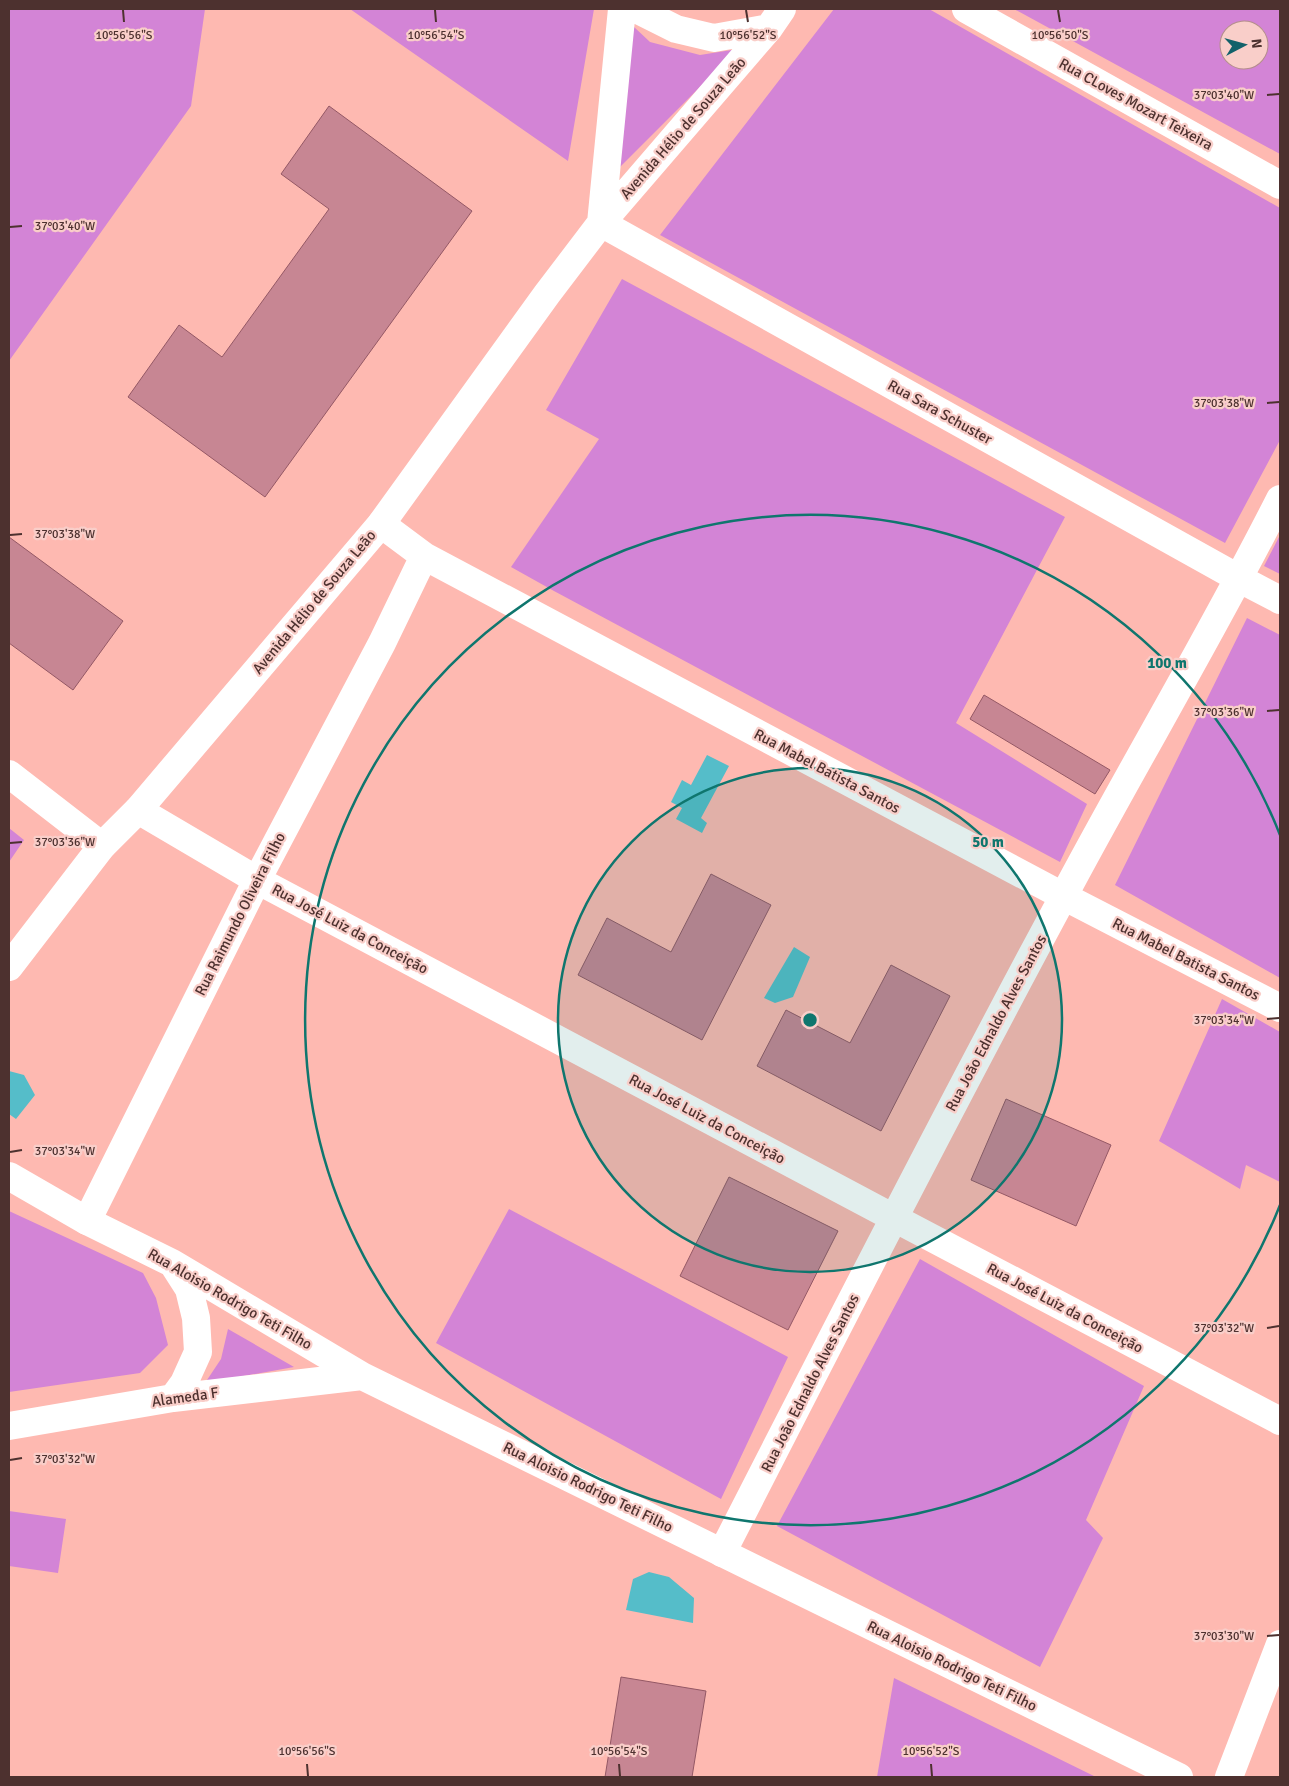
<svg xmlns="http://www.w3.org/2000/svg" width="1289" height="1786" font-family="Signika,sans-serif">
<style>
.green{fill:#d384d6;fill-rule:evenodd}
.water{fill:#55bdc9}
.building{fill:#c78693;stroke:#945865}
.lines{fill:none;stroke-linecap:round;stroke-linejoin:round}
.minor{stroke:#fff;stroke-width:28}
.tertiary{stroke:#fff;stroke-width:28}
.ticks{fill:none;stroke:#4d312f;stroke-width:2}
.ring{fill:none;stroke:#0f766e;stroke-width:2.5}
.labels{text-anchor:middle;stroke-width:4.5;stroke-linejoin:round;paint-order:stroke}
.street-label{font-size:15px;fill:#4d312f;stroke:#f9cec9}
.ticks-label{font-size:12px;text-anchor:middle;fill:#4d312f;stroke:#f9cec9;stroke-width:4.5;stroke-linejoin:round;paint-order:stroke}
.centre{fill:#0f766e;stroke:#f9cec9;stroke-width:2.5}
.ring-label{font-size:15px;text-anchor:middle;font-weight:bold;fill:#0f766e;stroke:#f9cec9;stroke-width:4.5;stroke-linejoin:round;paint-order:stroke}
</style>
<rect width="100%" height="100%" fill="#feb9b1"/>
<path class="green" d="M9 9H205L191 106 9 361Z
M350 9H594L568 161Z
M834 9H929L1280 208V440L1225 543 660 235Z
M1014 9H1280V154ZM1229 30H1259V60H1229Z
M633 26 650 42 700 55 738 49 607 180Z
M622 279 1065 517 956 723 1087 804 1060 862 554 591 511 567 599 439 546 410Z
M1280 535V574L1264 566Z
M1247 618 1280 635V978L1115 885Z
M9 828 24 840 9 862Z
M1222 999 1280 1032V1182L1246 1165 1240 1189 1159 1141Z
M509 1209 788 1357 721 1499 436 1343Z
M9 1211 143 1273 156 1298 168 1345 140 1373 9 1392Z
M920 1259 1144 1386 1086 1520 1103 1538 1040 1667 777 1526Z
M228 1329 294 1367 205 1383 221 1359Z
M9 1511 66 1519 58 1573 9 1566Z
M894 1678 1096 1777H877Z"/>
<path class="water" d="M707 755 729 766 701 818 707 823 702 833 676 819 682 808 671 802 682 780 691 785Z
M794 947 810 957 793 997 775 1003 764 998Z
M9 1071 24 1075 35 1095 16 1119 9 1114Z
M649 1572 669 1577 694 1598 693 1623 626 1610 633 1579Z"/>
<path class="building" d="M329 106 472 211 265 497 128 397 179 325 222 357 329 209 281 174Z
M9 537 123 621 73 690 9 643Z
M984 695 1110 770 1095 794 970 719Z
M711 874 771 905 702 1040 578 975 607 918 671 952Z
M891 965 950 996 881 1131 757 1066 786 1010 850 1043Z
M1006 1099 1111 1145 1076 1226 971 1180Z
M729 1177 838 1231 788 1330 680 1276Z
M621 1677 706 1691 692 1777H605Z"/>
<g class="lines">
<path class="minor" d="M966 9 1280 185
M601 223 1240 579 1280 600
M381 524 424 556 1063 896 1280 1008
M9 774 102 846
M138 810 257 880 894 1218 1280 1421
M87 1221 257 880 382 643 424 556
M722 1553C834 1334 946 1115 1062 899 1133 765 1212 634 1280 499
M1229 1777 1280 1644"/>
<path class="tertiary" d="M636 9 676 29 714 38 769 28
M601 223 622 9
M9 967 102 846 138 810 381 524 547 294 601 223 769 28 782 9
M9 1176 87 1221 172 1263 362 1376 1179 1777
M173 1264 189 1289 196 1318 198 1352 184 1383 173 1398
M9 1426 173 1398 362 1376"/>
</g>
<path class="ticks" d="M123 10 124 22M435 10 436 22M746 10 748 22M1058 10 1060 22M1267 95 1279 94M10 227 22 226M1267 403 1279 402M10 535 22 534M1267 711 1279 710M10 843 22 842M1267 1019 1279 1018M10 1152 22 1150M1267 1328 1279 1326M10 1460 22 1458M1267 1636 1279 1635M307 1764 308 1776M619 1764 620 1776M931 1764 932 1776"/>
<circle cx="810" cy="1020" r="252" fill="#0f766e" fill-opacity=".12"/>
<g class="ring">
<circle cx="810" cy="1020" r="252"/>
<path d="M1280 1205A505 505 0 1 1 1280 835"/>
</g>
<g class="labels">
<g class="street-label">
<text transform="translate(1136 104) rotate(29)" y="5">Rua CLoves Mozart Teixeira</text>
<text transform="translate(683 128) rotate(-49)" y="5">Avenida Hélio de Souza Leão</text>
<text transform="translate(940 412) rotate(29)" y="5">Rua Sara Schuster</text>
<text transform="translate(314 602) rotate(-50)" y="5">Avenida Hélio de Souza Leão</text>
<text transform="translate(827 771) rotate(28)" y="5">Rua Mabel Batista Santos</text>
<text transform="translate(240 914) rotate(-63)" y="5">Rua Raimundo Oliveira Filho</text>
<text transform="translate(350 929) rotate(28)" y="5">Rua José Luiz da Conceição</text>
<text transform="translate(1186 959) rotate(27)" y="5">Rua Mabel Batista Santos</text>
<text transform="translate(996 1023) rotate(-62)" y="5">Rua João Ednaldo Alves Santos</text>
<text transform="translate(707 1119) rotate(28)" y="5">Rua José Luiz da Conceição</text>
<text transform="translate(230 1299) rotate(30)" y="5">Rua Aloisio Rodrigo Teti Filho</text>
<text transform="translate(1065 1308) rotate(28)" y="5">Rua José Luiz da Conceição</text>
<text transform="translate(810 1383) rotate(-63)" y="5">Rua João Ednaldo Alves Santos</text>
<text transform="translate(185 1397) rotate(-8)" y="5">Alameda F</text>
<text transform="translate(588 1487) rotate(26)" y="5">Rua Aloisio Rodrigo Teti Filho</text>
<text transform="translate(952 1666) rotate(26)" y="5">Rua Aloisio Rodrigo Teti Filho</text>
</g>
</g>
<g class="ticks-label">
<text x="124" y="39">10°56'56"S</text>
<text x="436" y="39">10°56'54"S</text>
<text x="748" y="39">10°56'52"S</text>
<text x="1060" y="39">10°56'50"S</text>
<text x="1224" y="99">37°03'40"W</text>
<text x="65" y="230">37°03'40"W</text>
<text x="1224" y="407">37°03'38"W</text>
<text x="65" y="538">37°03'38"W</text>
<text x="1224" y="716">37°03'36"W</text>
<text x="65" y="846">37°03'36"W</text>
<text x="1224" y="1024">37°03'34"W</text>
<text x="65" y="1155">37°03'34"W</text>
<text x="1224" y="1332">37°03'32"W</text>
<text x="65" y="1463">37°03'32"W</text>
<text x="1224" y="1640">37°03'30"W</text>
<text x="307" y="1755">10°56'56"S</text>
<text x="619" y="1755">10°56'54"S</text>
<text x="931" y="1755">10°56'52"S</text>
</g>
<circle cx="810" cy="1020" r="8" class="centre"/>
<g class="ring-label">
<text x="1167" y="668">100 m</text>
<text x="988" y="847">50 m</text>
</g>
<rect width="1289" height="1786" fill="none" stroke="#4d312f" stroke-width="20"/>
<g transform="translate(1244 45) rotate(84)"><circle r="24" fill="#f9cec9" stroke="#b48f8b"/>
<path d="M0-4L9 19L0 12L-9 19Z" fill="#12616a"/>
<text y="-8" font-size="14" font-weight="bold" text-anchor="middle" fill="#4d312f">N</text>
</g>
</svg>
